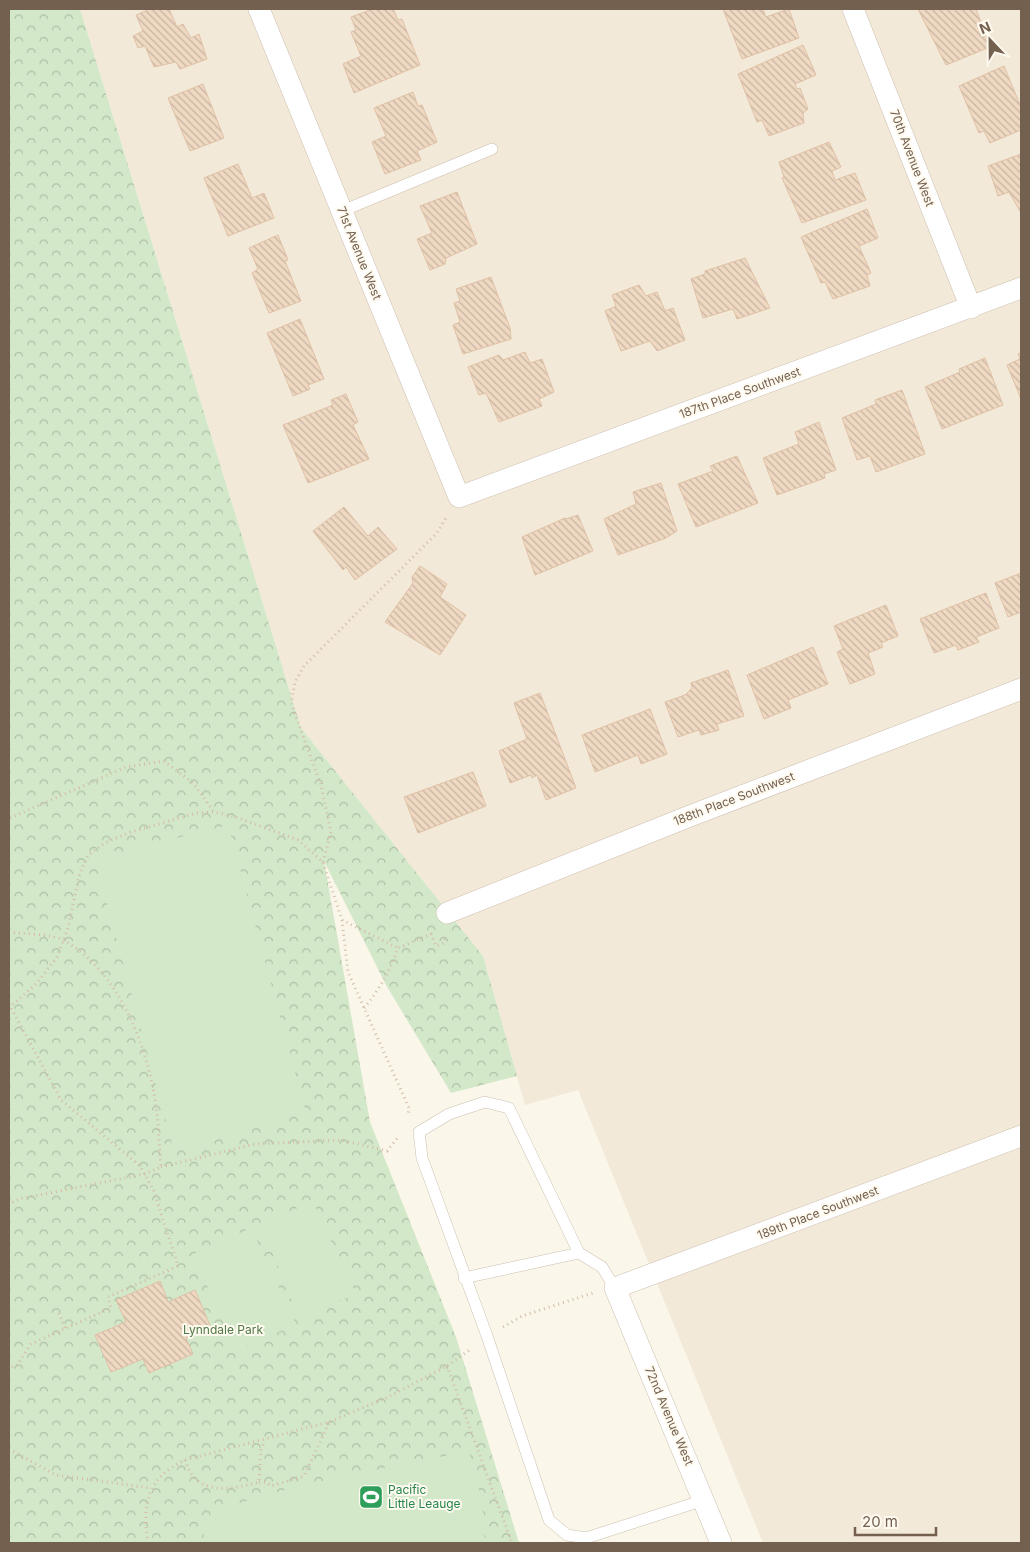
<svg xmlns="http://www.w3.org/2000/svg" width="1030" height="1552" font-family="Inter,sans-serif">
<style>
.residential{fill:#f2e9d9}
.forest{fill:url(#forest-crowns)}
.pitch{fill:#d2e8c9}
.building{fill:url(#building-back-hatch);stroke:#e0c1a5}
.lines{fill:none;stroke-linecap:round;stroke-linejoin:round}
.service-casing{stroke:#cdbfb0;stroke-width:12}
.minor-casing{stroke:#cdbfb0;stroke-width:22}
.path{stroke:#d4bca6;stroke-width:3;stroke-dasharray:1 4;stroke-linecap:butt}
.service{stroke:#fff;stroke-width:11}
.minor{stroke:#fff;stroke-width:21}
.labels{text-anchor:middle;stroke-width:4;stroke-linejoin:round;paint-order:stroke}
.street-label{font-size:12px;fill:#74604f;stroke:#fefaf0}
.park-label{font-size:12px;fill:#517947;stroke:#fefaf0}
.leisure-label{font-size:12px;fill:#27864d;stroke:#fefaf0;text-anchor:start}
</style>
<defs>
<pattern id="forest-crowns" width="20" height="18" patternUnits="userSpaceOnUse" patternTransform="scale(1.25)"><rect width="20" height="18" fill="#d2e8c9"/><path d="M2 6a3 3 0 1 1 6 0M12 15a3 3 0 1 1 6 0" fill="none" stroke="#afbfa6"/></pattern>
<pattern id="building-back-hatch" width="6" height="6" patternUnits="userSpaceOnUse" patternTransform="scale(1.25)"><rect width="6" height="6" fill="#efd9c3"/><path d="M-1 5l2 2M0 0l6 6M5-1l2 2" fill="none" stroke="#c6b3a1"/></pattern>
</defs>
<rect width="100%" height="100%" fill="#fbf6ea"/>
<path class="residential" d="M80 9H1021V1543H763L578 1090 525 1105 483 956 301 728Z"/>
<path class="forest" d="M9 9H80L301 728 483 956 517 1076 451 1093 386 985 324 861 370 1122 456 1337 519 1543H9Z"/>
<path class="pitch" d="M228 825 306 1112 174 1151 95 859Z
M313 1202 356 1294 299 1318 260 1223Z
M251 1228 296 1324 236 1351 193 1254Z
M469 1451 482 1502 485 1543H206L202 1529 216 1510 302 1485Z"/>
<path class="building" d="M150 9H169L177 27 183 24 191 38 199 34 207 59 180 69 176 62 154 67 145 46 138 48 133 36 143 31 136 15Z
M373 9H393L398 20 402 19 420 65 354 93 343 64 361 56 351 32 356 30 351 17Z
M723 9H767L763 10 766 17 789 9 799 38 742 59Z
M918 9H976L990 47 946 65Z
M803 45 816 75 795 84 797 89 800 88 808 109 803 113 804 123 769 136 762 120 757 122 738 74Z
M1004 66 1021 107V130L990 143 984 131 979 133 959 86Z
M203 84 224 138 190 151 168 98Z
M413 92 418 106 422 105 437 142 417 151 421 160 385 174 372 142 386 136 374 108Z
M829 142 841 167 832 171 835 180 855 173 866 200 802 223 782 178 784 177 779 162Z
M1021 154V213L1009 192 998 196 988 166Z
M238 164 252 198 264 193 274 218 228 236 204 178Z
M457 192 477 244 446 258 445 264 430 270 417 239 432 233 420 206Z
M867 209 878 238 859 246 871 273 867 275 870 286 833 299 825 282 821 283 801 237Z
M278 235 288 260 285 261 301 301 269 313 252 273 258 269 249 248Z
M745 258 770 308 737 319 733 309 703 318 691 279 705 274V271Z
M491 277 510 328 511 339 463 354 453 325 460 322 454 303 460 301 456 289Z
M639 285 646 296 657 292 665 311 673 308 685 340 657 351 650 341 621 351 605 311 616 306 612 295Z
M300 319 324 379 308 385 310 389 293 396 267 333Z
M525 352 530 363 542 359 554 392 539 399 542 406 499 422 486 393 479 395 468 367 499 355 503 360Z
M1021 353V399L1007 365 1020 359 1018 354Z
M985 358 1003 405 942 429 925 387 960 372 959 369Z
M902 390 925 454 876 472 870 456 857 460 842 418 876 404 875 400Z
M346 394 358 422 353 425 369 459 308 483 283 425 333 405 331 400Z
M819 422 836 470 824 474 825 478 777 495 763 458 799 444 795 432Z
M737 456 758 503 696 527 678 484 713 471 710 466Z
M661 483 677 531 666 538 618 555 604 519 636 504 633 492Z
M344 507 368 536 378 527 397 549 355 580 346 567 343 570 313 531Z
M578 515 593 551 535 575 522 537 565 518 566 519Z
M420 566 447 584 440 597 466 615 440 655 385 622 413 583 412 577Z
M1021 573V612L1008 617 995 583Z
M986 593 999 628 976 637 979 642 958 650 956 645 934 653 920 619Z
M886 605 898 636 881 643 883 647 868 653 875 674 850 684 837 652 843 649 834 626Z
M813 647 828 684 788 700 791 708 764 719 747 675Z
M728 670 744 716 717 724 719 730 701 735 699 730 678 737 665 702 685 695 692 688 691 683Z
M540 693 576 788 546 800 537 775 532 778 531 775 510 783 499 751 527 739 514 703Z
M650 709 667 754 641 764 638 755 595 772 582 735Z
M473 772 486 806 418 833 404 797Z
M160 1281 168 1302 195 1290 211 1328 186 1338 193 1354 149 1373 143 1359 111 1372 95 1335 126 1322 116 1300Z"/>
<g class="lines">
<defs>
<path id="service" d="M342 211 492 149
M464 1278 579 1253
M615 1288 602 1267 579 1253 509 1108 485 1102 449 1114 419 1132 422 1158 487 1336 549 1520 567 1535 586 1538 704 1500"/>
<path id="minor" d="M259 9 459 497 1021 288
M853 9 971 308
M447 913 690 816 1021 689
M721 1543 615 1288 1021 1136"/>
</defs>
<use href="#service" class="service-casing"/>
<use href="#minor" class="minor-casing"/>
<path class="path" d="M10 818 126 767 164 761 193 783 214 812
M323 862 331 832 321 785 291 703 295 682 304 666 437 533 447 516
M342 920 398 948
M9 932C23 934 54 934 65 941 119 972 148 1047 156 1106 159 1126 159 1147 161 1167L145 1174 19 1199 9 1204
M9 1004 61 1100 140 1166 154 1191 178 1266 108 1297 111 1308 31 1344 17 1365 9 1368
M9 1008 37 983 57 957 68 928 79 876 88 855 105 843 131 832 197 813 214 812 236 817 298 840 323 862 342 920 348 972 409 1108 408 1115
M364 1008C379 990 390 971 398 948L431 934 436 946 444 943 445 936
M161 1167 255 1144 342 1140 387 1151 399 1136
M59 1313 65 1328
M503 1327 522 1316 593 1293
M447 1366 512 1543
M9 1449 56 1475 150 1488
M185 1460C196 1497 230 1490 259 1482L261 1450 265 1441
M259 1482H266L271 1486 304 1476 329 1423
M148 1543C142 1504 147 1478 185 1460L329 1422 386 1398 447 1366 471 1349"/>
<use href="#service" class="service"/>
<use href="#minor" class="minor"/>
</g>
<defs>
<symbol id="stadium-square" viewBox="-11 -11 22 22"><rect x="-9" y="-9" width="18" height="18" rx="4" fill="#2e9e5b" stroke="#fefaf0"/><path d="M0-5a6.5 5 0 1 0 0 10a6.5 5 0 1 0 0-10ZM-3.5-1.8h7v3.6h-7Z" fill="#fff"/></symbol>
</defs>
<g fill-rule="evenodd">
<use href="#stadium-square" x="357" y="1483" width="28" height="28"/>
</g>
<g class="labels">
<g class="street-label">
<text transform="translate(912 158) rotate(69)" y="4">70th Avenue West</text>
<text transform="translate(359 253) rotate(68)" y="4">71st Avenue West</text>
<text transform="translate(740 393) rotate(-20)" y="4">187th Place Southwest</text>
<text transform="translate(734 799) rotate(-21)" y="4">188th Place Southwest</text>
<text transform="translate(818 1213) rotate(-21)" y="4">189th Place Southwest</text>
<text transform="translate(669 1416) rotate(67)" y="4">72nd Avenue West</text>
</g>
<g class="park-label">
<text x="223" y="1334">Lynndale Park</text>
</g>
<g class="leisure-label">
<text x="388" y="1494">Pacific<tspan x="388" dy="14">Little Leauge</tspan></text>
</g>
</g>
<rect width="1030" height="1552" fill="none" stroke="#74604f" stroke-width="20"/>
<g transform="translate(990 40) rotate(338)" stroke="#fefaf0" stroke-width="4" paint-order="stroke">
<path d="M0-4L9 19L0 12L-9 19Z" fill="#74604f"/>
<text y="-8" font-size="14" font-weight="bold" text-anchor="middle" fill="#74604f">N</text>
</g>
<path d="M855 1527v8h81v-8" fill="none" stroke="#74604f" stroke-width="2.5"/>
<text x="862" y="1527" font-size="15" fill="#74604f" stroke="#fefaf0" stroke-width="4" paint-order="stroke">20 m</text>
</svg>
